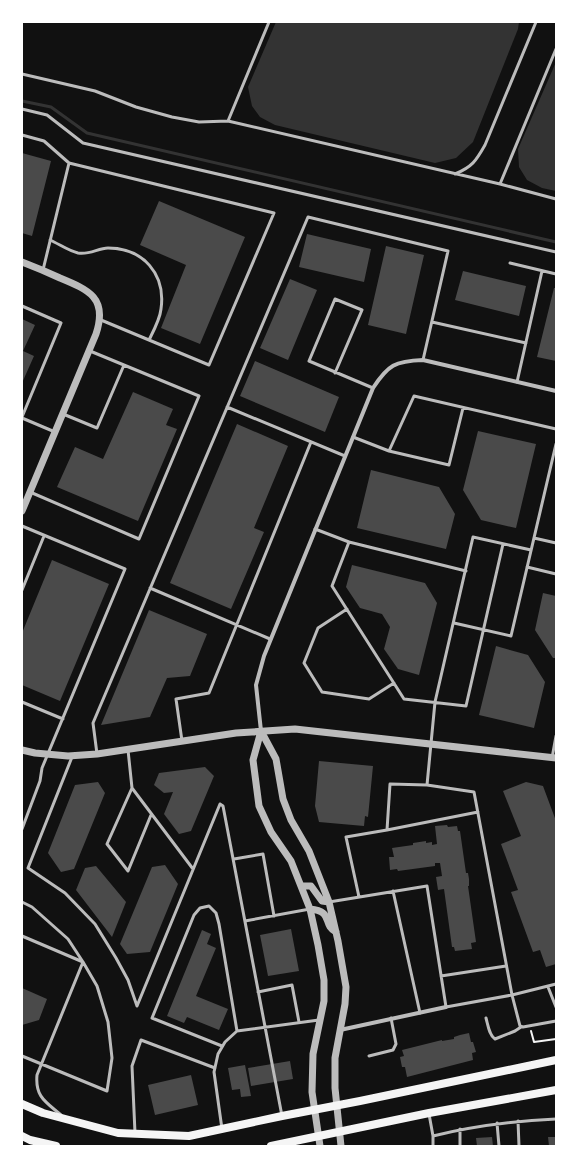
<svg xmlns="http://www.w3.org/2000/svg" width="578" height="1168" font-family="'Golos Text',sans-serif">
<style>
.water{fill:#333}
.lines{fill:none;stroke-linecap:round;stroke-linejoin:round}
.stream{stroke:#333;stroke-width:3}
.building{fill:#4a4a4a}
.path{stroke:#f5f5f5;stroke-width:2}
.service{stroke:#bcbcbc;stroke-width:3}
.minor{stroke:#bcbcbc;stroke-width:4}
.tertiary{stroke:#bcbcbc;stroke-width:7}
.secondary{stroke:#f5f5f5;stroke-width:8}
</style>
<rect width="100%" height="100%" fill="#111"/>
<path class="water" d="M276 22H519L518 29 473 142 456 158 435 163 275 125 260 117 252 106 248 87Z
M556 62V191L542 188 527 180 519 167 518 149Z"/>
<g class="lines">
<path class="stream" d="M22 101 51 107 87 133 556 242"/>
</g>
<path class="building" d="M22 153 51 161 32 236 22 233Z
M159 201 245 237 200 344 161 328 186 265 140 245Z
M307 234 371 249 364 282 299 267Z
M386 246 424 255 406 334 368 325Z
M463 271 526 286 519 316 455 300Z
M290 279 317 290 288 360 260 348Z
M554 288H556V361L537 357Z
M22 319 35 325 23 351 34 356 22 383Z
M255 361 339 397 325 432 240 396Z
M133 392 173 409 166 425 177 429 138 521 57 487 75 447 103 459Z
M237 424 288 446 254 528 264 532 231 609 170 583Z
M478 431 536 444 516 528 481 520 463 490Z
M371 470 439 487 455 514 446 549 357 528Z
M52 560 109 584 60 701 22 685V633Z
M352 565 425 583 437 603 419 675 398 669 384 649 390 627 382 614 360 608 346 587Z
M543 593 556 596V658H553L535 630Z
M149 610 207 634 190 676 167 678 150 717 101 725Z
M496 646 528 655 545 682 534 728 479 715Z
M319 761 373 766 368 817 365 816 364 826 319 822 315 806Z
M205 767 214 776 191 831 179 834 164 814 173 792 164 793 154 785 159 773Z
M98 782 105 793 74 869 61 872 48 853 75 785Z
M526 782 543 786 556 821V964L546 967 540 950 533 952 511 892 518 890 501 844 521 836 503 791Z
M447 825 448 827 457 826 458 831H460L466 873H468L469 879V886H468L476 942 471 943 472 949 455 951 454 947H452L444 889 438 890 436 877 442 876 440 863H435V866L398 871 397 869 390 870 389 857H394L392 848 413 845V843L426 841V843L432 842V845L437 844 435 826Z
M165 865 178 884 150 952 127 954 120 944 152 867Z
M96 866 126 902 112 937 76 890 85 868Z
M291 929 299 971 268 976 260 935Z
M202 930 211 934 207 944 216 948 196 996 228 1009 219 1030 187 1017 184 1023 167 1016Z
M22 988 47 999 39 1020 22 1025Z
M469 1033 471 1042H473L476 1052 472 1053 473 1060 407 1077 405 1067H402L400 1057 404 1056 402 1050 442 1040V1041L454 1039V1037L460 1035Z
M290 1061 293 1079 251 1086 248 1068Z
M245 1065 251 1096 241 1097 240 1089 232 1090 228 1068Z
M191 1075 198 1105 155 1115 148 1085Z
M492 1137 493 1146H477L476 1138Z
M548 1137H556V1146H549Z"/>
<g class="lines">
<path class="path" d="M531 1031 534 1042 556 1039"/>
<path class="service" d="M22 74 95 91 136 107 172 117 199 122 228 121 500 184 556 199
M22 109 47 115 83 143 556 252
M228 121 269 22
M22 135 44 141 69 163 274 213 209 365 101 320
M455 174C472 167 476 161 485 145L536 22
M500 184 556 49
M50 240C59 244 69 251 78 253 90 255 98 248 108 248 143 248 166 274 161 309 160 319 154 330 149 340
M510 263 556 274
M43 270 69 163
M22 306 61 323 22 417
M432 322 526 343
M335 373 362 310 335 299 309 361 373 388
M517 382 542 271
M227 407 345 456
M63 414 97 428 124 365
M22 418 55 432
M353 437 389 451 449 465 463 408
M389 451 414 396 556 429
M30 492 139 539 199 396 90 351
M22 526 125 569 42 768 40 781 22 829
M315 529 349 542 466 571
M534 538 556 543
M349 542 332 586 404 699 466 706 503 544
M527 567 556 574
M150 588 270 639
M22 590 44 536
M347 609 318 628 304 663 322 692 369 699 394 683
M454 623 511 636 556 444
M22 702 63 719
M182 741 176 699 209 693 311 442
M128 750 132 788
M97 754 93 723 308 217 448 251 423 360
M72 757 28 868 65 893 95 924 116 958 128 980 137 1006 220 804 223 806 282 1116
M552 758 556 736
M427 785 435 702 473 537 531 550
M151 815 128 871 107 844 132 788 193 869
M387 830 478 812
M234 859 263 854 274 916
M393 891 420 1013
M359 897 346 837 387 830 390 784 427 785 474 792 512 995 556 984
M22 902 32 907 68 939 83 962 97 986 108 1022 112 1058 107 1091 22 1056
M329 902 427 886 446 1007 512 995 520 1026 523 1027 556 1021
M245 921 310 909
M22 936 83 962 37 1075C35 1097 46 1102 61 1115
M441 976 506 966
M548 987 556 1007
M258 992 292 985 299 1022
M486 1018C488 1025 489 1035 495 1039L515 1031 521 1027
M222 1046 152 1018 194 915 200 908 209 906 216 913 219 924 237 1031
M369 1056 393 1050 396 1044 391 1018
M429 1114 433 1136V1146
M518 1121 519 1146
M497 1123 499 1146
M222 1129 214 1072 218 1054 225 1042 237 1031 319 1020
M460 1129V1146
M135 1133 132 1066 141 1040 215 1068
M433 1136C474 1126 514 1121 556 1119"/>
<path class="minor" d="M261 731 256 685 264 656 373 388C388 365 395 361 423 360L556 391
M340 1030 446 1007"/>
<path class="tertiary" d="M22 262C35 267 47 272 60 278 89 290 108 298 96 334L22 511
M261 731 276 759 283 799 291 820 309 851 329 902 338 941 346 987 345 1004 335 1058V1088L341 1146
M261 731 253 760 259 806 271 832 291 861 310 909 318 945 324 980V1001L313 1054 312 1092 320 1146
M22 750 35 753 68 756 97 754 236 733 295 729 556 758
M301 886H311L322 901 329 902
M310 909C334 911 322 925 336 932"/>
<path class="secondary" d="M22 1104 43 1113 118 1133 189 1136 282 1116 360 1101 556 1060
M22 1136 30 1140 56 1146
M271 1146 429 1113 556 1090"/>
</g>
<rect width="578" height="1168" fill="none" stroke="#ffffff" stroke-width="46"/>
</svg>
